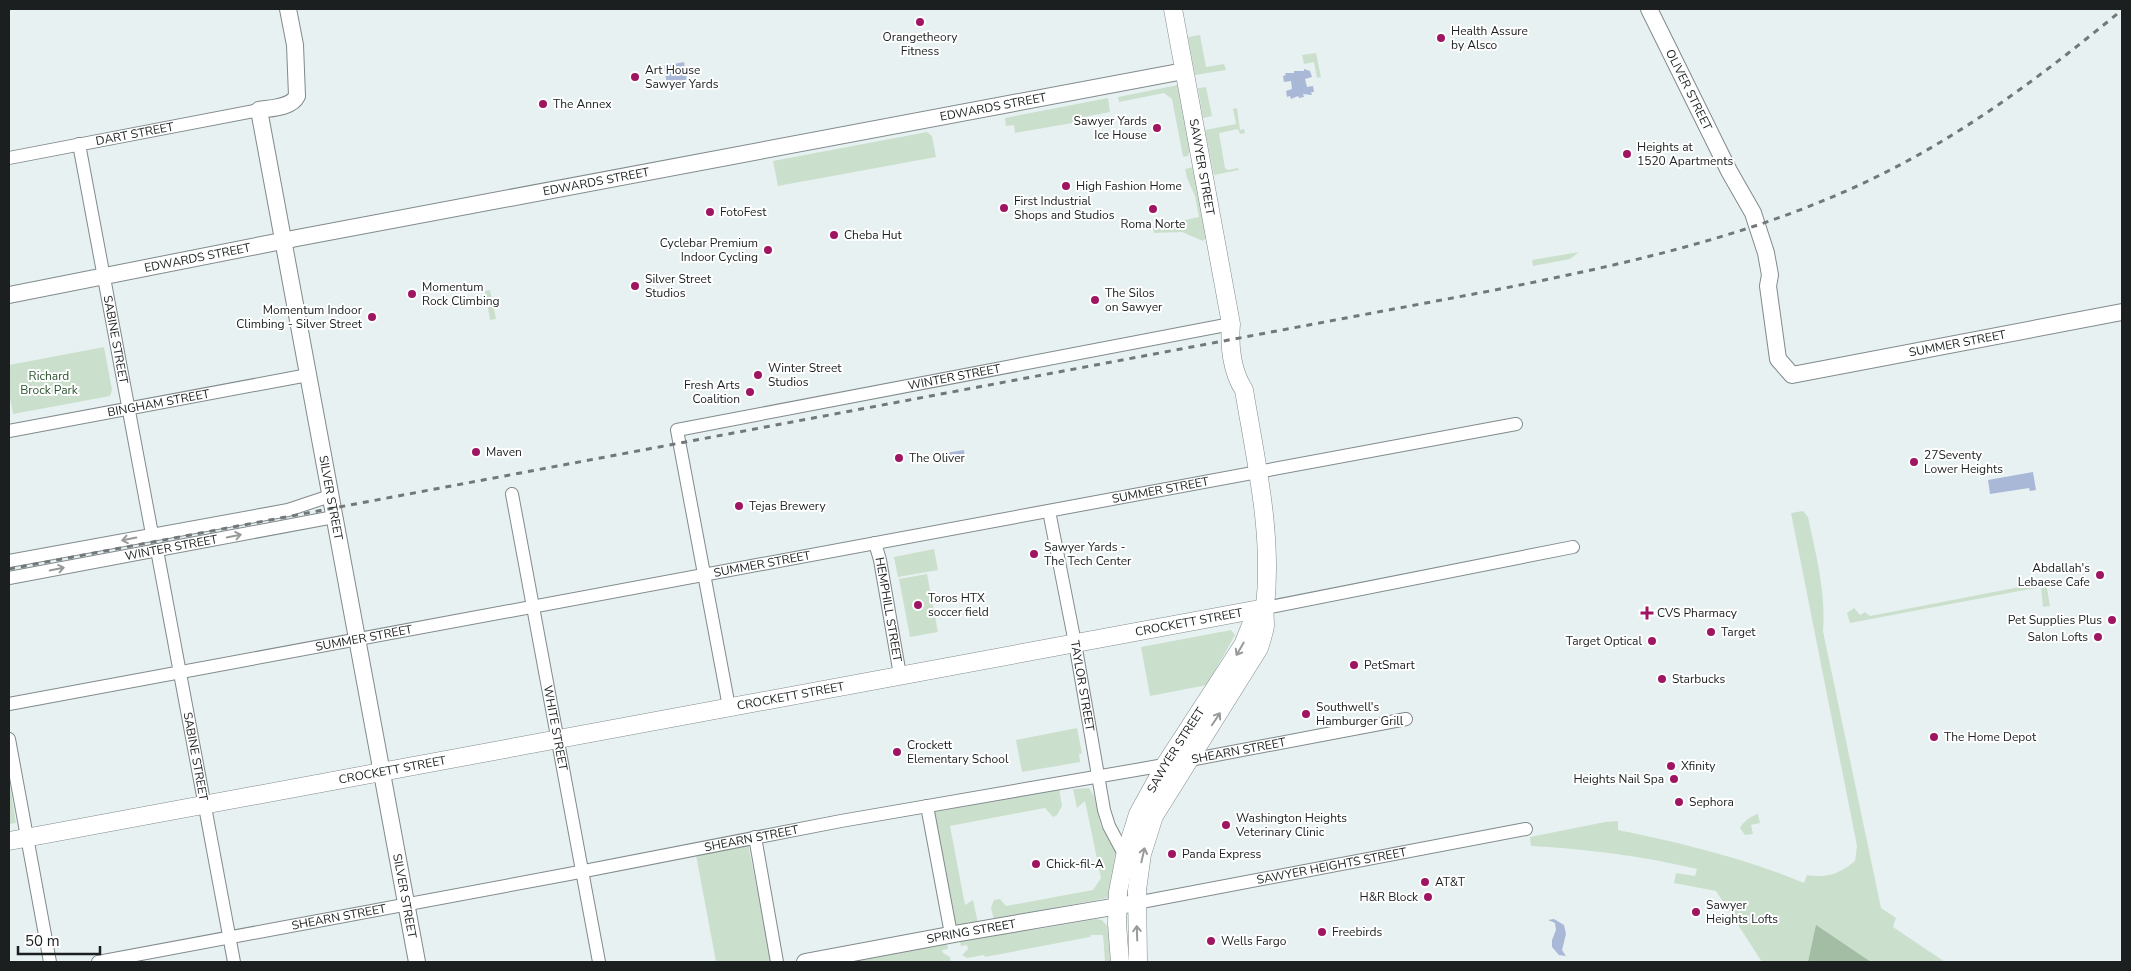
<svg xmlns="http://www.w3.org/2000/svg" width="2131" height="971" font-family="'Nunito Sans',sans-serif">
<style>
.green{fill:#cbe0cc}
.forest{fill:#a2bda3}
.water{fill:#a9b8d6}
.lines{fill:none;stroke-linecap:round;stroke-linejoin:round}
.minor-casing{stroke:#818a8c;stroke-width:14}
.tertiary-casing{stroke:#818a8c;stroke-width:18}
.secondary-casing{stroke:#818a8c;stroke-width:19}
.minor{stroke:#fff;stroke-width:12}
.tertiary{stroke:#fff;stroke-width:16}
.secondary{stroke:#fff;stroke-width:18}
.rail{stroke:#727879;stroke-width:3;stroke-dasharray:6 6;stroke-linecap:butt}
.oneway{stroke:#989a9a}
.poi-dot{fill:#9f1561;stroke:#fff;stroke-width:2}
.labels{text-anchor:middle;stroke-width:4;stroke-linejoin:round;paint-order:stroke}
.poi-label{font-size:12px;fill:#1b1f1f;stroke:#fff;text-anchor:start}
.street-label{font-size:12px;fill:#1b1f1f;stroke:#fff}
.park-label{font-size:12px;fill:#2a532e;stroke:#fff}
</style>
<rect width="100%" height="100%" fill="#e7f1f2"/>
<path class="green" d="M1200 35 1206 67 1224 64 1226 70 1195 75 1188 37Z
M1316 53 1321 77 1317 78 1314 62 1304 64 1302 55Z
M1178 85 1190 151 1188 156 1183 157 1172 99 1164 93 1119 102 1118 97Z
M1206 87 1212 116 1203 118 1198 88Z
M1108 98 1110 112 1078 118V122L1015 133 1014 125 1006 126 1005 118Z
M1237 108 1240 130 1244 129 1245 133 1240 134 1238 129 1219 133 1225 168 1228 170 1238 168 1239 170 1214 175 1205 130 1236 124 1233 109Z
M927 132 932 136 936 157 778 186 773 161Z
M1194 167 1207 237 1203 241 1182 232 1154 233 1153 227 1199 217 1195 196 1187 178 1185 169Z
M1579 252 1570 259 1533 266 1532 260Z
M490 290 496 319 490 320 485 291Z
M104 347 112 390 110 396 13 414 9 392V365Z
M1803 511 1808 517C1816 555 1826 592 1823 631L1881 908 1896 918 1893 927 1945 962H1762L1716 891 1674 883 1676 873 1695 876 1697 869C1642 856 1587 849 1531 846L1530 837 1605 822 1618 821V830C1681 843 1744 858 1804 883L1807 875C1828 878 1839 874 1855 861L1857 846 1791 513Z
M934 549 938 570 898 577 894 557Z
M927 574 938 632 910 637 899 579Z
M2046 582 2050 606 2043 607 2041 587 1850 623 1847 613 1854 608 1860 615 1865 612 1870 616Z
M1231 630 1235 635 1207 685 1150 696 1141 647Z
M1077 728 1082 753 1079 754 1080 762 1022 772 1016 740Z
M9 779 16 823 9 824Z
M1059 788 1062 806 1057 815 1053 817 1045 808 950 826 965 905 973 900 978 923 954 928 932 810Z
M1089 788 1094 796 1101 826 1119 857 1112 897 994 920 991 908 994 900 1000 899 1006 906 1093 890 1101 878 1085 801 1077 808 1073 789Z
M1758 814 1760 823 1751 825 1753 834 1745 835 1740 828C1742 823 1752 815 1758 814Z
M748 844 772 962H716L696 855Z
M1096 919 1102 920 1113 933 1115 962H1105L1103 935H1091L1090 937 985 957 984 955 967 958 962 955 968 949 967 945 961 946 959 938 985 933 1039 929Z
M946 940 948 949 942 950 943 953 950 957 951 962H842Z"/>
<path class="forest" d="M1816 925 1871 962H1808Z"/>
<path class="water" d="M684 62 687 81 667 85 664 66Z
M1304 69 1310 71 1312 77 1305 79 1307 87 1313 86 1314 92H1311L1312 95 1303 94 1304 97 1299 98 1298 96 1291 99 1290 96 1287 97 1286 91 1292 89 1291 81 1284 82 1283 76 1286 75 1285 73H1294V71H1304Z
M964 450 965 458 942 462 940 454Z
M2033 472 2036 490 2030 491 2029 488 1990 494 1988 480Z
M1554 919 1564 925 1566 934 1562 950 1566 956 1559 955 1552 947V940L1556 930 1555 923 1548 920Z"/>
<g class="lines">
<defs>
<g id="minor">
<path id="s1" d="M79 144 152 534"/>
<path id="s2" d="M9 158 259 110"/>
<path id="s3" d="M9 431 308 375"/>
<path id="s4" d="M512 494 599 962"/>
<path id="s5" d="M1049 511 1075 643 1104 810 1109 826 1125 856"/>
<path id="s6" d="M875 543 880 560 900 675"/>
<path id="s7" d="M157 550 234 962"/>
<path d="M9 561 288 510 330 496"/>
<path id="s8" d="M9 578 334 517"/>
<path d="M1265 608 1573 547"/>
<path id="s9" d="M9 704 1516 424"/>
<path id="s10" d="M729 707 677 430 1231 324"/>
<path d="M9 739 50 962"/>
<path d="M927 806 951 934"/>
<path d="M755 837 777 962"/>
<path id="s11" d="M1136 903 1526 829"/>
<path id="s12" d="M98 962 569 874 841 821 1153 767 1406 719"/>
</g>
<g id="tertiary">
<path id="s13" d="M288 9 295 45 297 96C291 108 271 108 259 110L417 962"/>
<path id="s14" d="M1649 9 1729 171 1753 213 1766 253 1770 275 1768 286 1778 359 1792 375 2122 312"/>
<path id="s15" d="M9 295 297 238 1184 71"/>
<path id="s16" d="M805 962 960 933 1136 903"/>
</g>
<g id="secondary">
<path id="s17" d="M9 841 1265 608"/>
<path id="s18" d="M1120 962 1117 924 1118 892 1125 856 1138 814 1165 765 1243 645 1253 620 1265 608"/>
<path d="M1138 962 1137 890 1142 854 1154 816 1259 648C1261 641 1264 633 1265 626 1265 620 1264 613 1265 607 1273 534 1256 462 1244 390 1232 372 1229 346 1231 324L1173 9"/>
</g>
</defs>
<use href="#minor" class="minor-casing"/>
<use href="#tertiary" class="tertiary-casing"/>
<use href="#secondary" class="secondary-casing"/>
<use href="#minor" class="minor"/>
<use href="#tertiary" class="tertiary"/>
<use href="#secondary" class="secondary"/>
<path class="rail" d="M9 569 1495 290C1631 263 1768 233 1892 169 1976 126 2050 69 2122 10"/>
</g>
<defs><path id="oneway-shaft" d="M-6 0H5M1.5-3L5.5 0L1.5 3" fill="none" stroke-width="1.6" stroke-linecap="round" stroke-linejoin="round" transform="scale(1.25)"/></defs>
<g class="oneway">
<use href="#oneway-shaft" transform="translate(234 536) rotate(-11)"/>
<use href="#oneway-shaft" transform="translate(129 539) rotate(169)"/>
<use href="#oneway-shaft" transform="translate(57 569) rotate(-11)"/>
<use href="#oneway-shaft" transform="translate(1240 649) rotate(120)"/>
<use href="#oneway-shaft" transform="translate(1216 719) rotate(-56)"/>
<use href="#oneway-shaft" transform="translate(1143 855) rotate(-77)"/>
<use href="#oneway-shaft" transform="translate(1137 933) rotate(-92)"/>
</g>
<g class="poi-dot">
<circle cx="920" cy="22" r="5"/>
<circle cx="1441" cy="38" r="5"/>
<circle cx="635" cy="77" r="5"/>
<circle cx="543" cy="104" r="5"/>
<circle cx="1157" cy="128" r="5"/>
<circle cx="1627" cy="154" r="5"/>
<circle cx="1066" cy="186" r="5"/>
<circle cx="1004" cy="208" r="5"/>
<circle cx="1153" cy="209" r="5"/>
<circle cx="710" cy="212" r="5"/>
<circle cx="834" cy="235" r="5"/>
<circle cx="768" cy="250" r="5"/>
<circle cx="635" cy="286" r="5"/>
<circle cx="412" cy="294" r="5"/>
<circle cx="1095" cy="300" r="5"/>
<circle cx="372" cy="317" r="5"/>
<circle cx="758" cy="375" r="5"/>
<circle cx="750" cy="392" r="5"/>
<circle cx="476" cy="452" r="5"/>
<circle cx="899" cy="458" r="5"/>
<circle cx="1914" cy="462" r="5"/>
<circle cx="739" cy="506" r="5"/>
<circle cx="1034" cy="554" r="5"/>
<circle cx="2100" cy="575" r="5"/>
<circle cx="918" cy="605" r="5"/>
<path d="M1644.5 605.5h5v5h5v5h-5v5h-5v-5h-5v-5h5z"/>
<circle cx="2112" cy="620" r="5"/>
<circle cx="1711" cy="632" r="5"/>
<circle cx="2098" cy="637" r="5"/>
<circle cx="1652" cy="641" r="5"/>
<circle cx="1354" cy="665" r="5"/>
<circle cx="1662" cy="679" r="5"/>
<circle cx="1306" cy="714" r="5"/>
<circle cx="1934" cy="737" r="5"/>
<circle cx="897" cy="752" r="5"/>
<circle cx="1671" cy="766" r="5"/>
<circle cx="1674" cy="779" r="5"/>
<circle cx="1679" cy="802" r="5"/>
<circle cx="1226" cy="825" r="5"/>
<circle cx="1172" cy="854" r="5"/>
<circle cx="1036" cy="864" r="5"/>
<circle cx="1425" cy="882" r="5"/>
<circle cx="1428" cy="897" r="5"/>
<circle cx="1696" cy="912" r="5"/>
<circle cx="1322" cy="932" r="5"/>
<circle cx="1211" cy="941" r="5"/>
</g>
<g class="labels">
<g class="poi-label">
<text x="1451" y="35">Health Assure<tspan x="1451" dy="14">by Alsco</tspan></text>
<text x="920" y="41" text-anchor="middle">Orangetheory<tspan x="920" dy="14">Fitness</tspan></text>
<text x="645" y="74">Art House<tspan x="645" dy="14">Sawyer Yards</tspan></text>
<text x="553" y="108">The Annex</text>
<text x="1147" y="125" text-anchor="end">Sawyer Yards<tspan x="1147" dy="14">Ice House</tspan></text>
<text x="1637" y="151">Heights at<tspan x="1637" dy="14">1520 Apartments</tspan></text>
<text x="1076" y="190">High Fashion Home</text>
<text x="1014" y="205">First Industrial<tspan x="1014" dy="14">Shops and Studios</tspan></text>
<text x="720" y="216">FotoFest</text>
<text x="1153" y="228" text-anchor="middle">Roma Norte</text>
<text x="844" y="239">Cheba Hut</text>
<text x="758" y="247" text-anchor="end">Cyclebar Premium<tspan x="758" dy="14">Indoor Cycling</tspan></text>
<text x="645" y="283">Silver Street<tspan x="645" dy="14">Studios</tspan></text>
<text x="422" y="291">Momentum<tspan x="422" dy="14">Rock Climbing</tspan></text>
<text x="1105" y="297">The Silos<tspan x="1105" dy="14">on Sawyer</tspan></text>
<text x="362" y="314" text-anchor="end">Momentum Indoor<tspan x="362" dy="14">Climbing - Silver Street</tspan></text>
<text x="768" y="372">Winter Street<tspan x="768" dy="14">Studios</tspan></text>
<text x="740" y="389" text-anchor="end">Fresh Arts<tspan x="740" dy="14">Coalition</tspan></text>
<text x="486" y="456">Maven</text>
<text x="1924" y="459">27Seventy<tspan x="1924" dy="14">Lower Heights</tspan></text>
<text x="909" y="462">The Oliver</text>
<text x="749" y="510">Tejas Brewery</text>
<text x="1044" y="551">Sawyer Yards -<tspan x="1044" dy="14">The Tech Center</tspan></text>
<text x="2090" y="572" text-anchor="end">Abdallah's<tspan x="2090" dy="14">Lebaese Cafe</tspan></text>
<text x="928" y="602">Toros HTX<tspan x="928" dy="14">soccer field</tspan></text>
<text x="1657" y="617">CVS Pharmacy</text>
<text x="2102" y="624" text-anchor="end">Pet Supplies Plus</text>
<text x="1721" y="636">Target</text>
<text x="2088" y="641" text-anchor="end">Salon Lofts</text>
<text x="1642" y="645" text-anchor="end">Target Optical</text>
<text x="1364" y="669">PetSmart</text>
<text x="1672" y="683">Starbucks</text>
<text x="1316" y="711">Southwell's<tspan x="1316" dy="14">Hamburger Grill</tspan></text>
<text x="1944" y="741">The Home Depot</text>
<text x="907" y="749">Crockett<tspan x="907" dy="14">Elementary School</tspan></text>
<text x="1681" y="770">Xfinity</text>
<text x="1664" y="783" text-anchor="end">Heights Nail Spa</text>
<text x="1689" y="806">Sephora</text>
<text x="1236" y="822">Washington Heights<tspan x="1236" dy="14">Veterinary Clinic</tspan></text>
<text x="1182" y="858">Panda Express</text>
<text x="1046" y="868">Chick-fil-A</text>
<text x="1435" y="886">AT&amp;T</text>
<text x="1418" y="901" text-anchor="end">H&amp;R Block</text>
<text x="1706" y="909">Sawyer<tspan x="1706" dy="14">Heights Lofts</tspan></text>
<text x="1332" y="936">Freebirds</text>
<text x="1221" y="945">Wells Fargo</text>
</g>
<g class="street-label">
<text dy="4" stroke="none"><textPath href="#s14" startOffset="90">OLIVER STREET</textPath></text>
<text dy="4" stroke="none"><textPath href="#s15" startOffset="1002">EDWARDS STREET</textPath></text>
<text dy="4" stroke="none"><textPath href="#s2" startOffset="128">DART STREET</textPath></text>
<text transform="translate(1202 167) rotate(80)" y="4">SAWYER STREET</text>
<text dy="4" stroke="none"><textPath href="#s15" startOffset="598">EDWARDS STREET</textPath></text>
<text dy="4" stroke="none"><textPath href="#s15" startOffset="192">EDWARDS STREET</textPath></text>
<text dy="4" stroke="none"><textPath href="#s1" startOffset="199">SABINE STREET</textPath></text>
<text dy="4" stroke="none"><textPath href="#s14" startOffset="568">SUMMER STREET</textPath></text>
<text dy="4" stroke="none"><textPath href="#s10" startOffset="564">WINTER STREET</textPath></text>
<text dy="4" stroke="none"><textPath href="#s3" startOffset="152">BINGHAM STREET</textPath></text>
<text dy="4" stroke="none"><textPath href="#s9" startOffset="1171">SUMMER STREET</textPath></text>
<text dy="4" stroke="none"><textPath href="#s13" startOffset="524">SILVER STREET</textPath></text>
<text dy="4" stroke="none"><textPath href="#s8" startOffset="165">WINTER STREET</textPath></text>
<text dy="4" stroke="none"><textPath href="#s9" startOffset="766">SUMMER STREET</textPath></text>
<text dy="4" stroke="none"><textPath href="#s6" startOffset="68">HEMPHILL STREET</textPath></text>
<text dy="4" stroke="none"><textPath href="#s17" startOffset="1200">CROCKETT STREET</textPath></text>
<text dy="4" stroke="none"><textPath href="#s9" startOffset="361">SUMMER STREET</textPath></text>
<text dy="4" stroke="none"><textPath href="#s5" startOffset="178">TAYLOR STREET</textPath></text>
<text dy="4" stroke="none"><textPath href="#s17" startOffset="795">CROCKETT STREET</textPath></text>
<text dy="4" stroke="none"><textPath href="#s4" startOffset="238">WHITE STREET</textPath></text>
<text dy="4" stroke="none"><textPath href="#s12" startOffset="1160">SHEARN STREET</textPath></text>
<text dy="4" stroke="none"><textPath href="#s18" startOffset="225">SAWYER STREET</textPath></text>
<text dy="4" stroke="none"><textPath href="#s7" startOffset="210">SABINE STREET</textPath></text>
<text dy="4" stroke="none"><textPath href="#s17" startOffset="390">CROCKETT STREET</textPath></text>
<text dy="4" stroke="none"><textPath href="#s12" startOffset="665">SHEARN STREET</textPath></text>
<text dy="4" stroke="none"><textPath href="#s11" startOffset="199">SAWYER HEIGHTS STREET</textPath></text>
<text dy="4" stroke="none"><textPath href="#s13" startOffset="929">SILVER STREET</textPath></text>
<text dy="4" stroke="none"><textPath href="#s12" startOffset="245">SHEARN STREET</textPath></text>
<text dy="4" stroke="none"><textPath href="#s16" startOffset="169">SPRING STREET</textPath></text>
</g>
<g class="park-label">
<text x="49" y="380">Richard<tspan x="49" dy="14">Brock Park</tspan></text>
</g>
</g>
<rect width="2131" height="971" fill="none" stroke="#1b1f1f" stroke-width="20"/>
<path d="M18 946v8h82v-8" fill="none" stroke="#1b1f1f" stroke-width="2.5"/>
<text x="25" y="946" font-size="15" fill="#1b1f1f" stroke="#ffffff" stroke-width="4" paint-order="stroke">50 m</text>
</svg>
